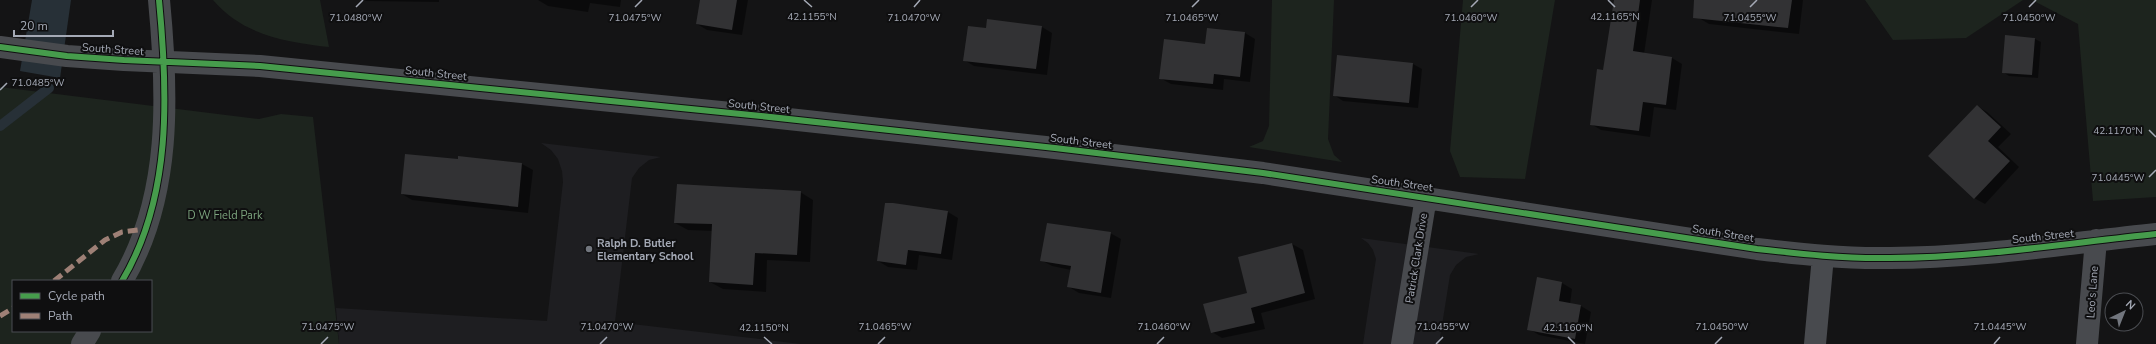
<svg xmlns="http://www.w3.org/2000/svg" width="2156" height="344" font-family="'Nunito Sans',sans-serif">
<style>
.built{fill:#1e1e21}
.green{fill:#1d241e;fill-rule:evenodd}
.water{fill:#273037}
.shadow{fill:#0007}
.lines{fill:none;stroke-linecap:round;stroke-linejoin:round}
.stream{stroke:#273037;stroke-width:10}
.building{fill:#323234}
.minor{stroke:#484a4e;stroke-width:22}
.quiet{stroke:#9e8076;stroke-width:5;stroke-dasharray:10 5;stroke-linecap:butt}
.cycleway-casing{stroke:#0f0f10;stroke-width:8}
.cycleway{stroke:#469c4c;stroke-width:6}
.ticks{fill:none;stroke:#a5aab6;stroke-width:1.5}
.poi-dot{fill:#72767e;stroke:#0f0f10;stroke-width:1.5}
.labels{text-anchor:middle;stroke-width:4;stroke-linejoin:round;paint-order:stroke}
.street-label{font-size:11px;fill:#a5aab6;stroke:#0f0f10}
.park-label{font-size:11px;fill:#7ba37d;stroke:#0f0f10}
.poi-label{font-size:11px;font-weight:bold;fill:#a5aab6;stroke:#0f0f10;text-anchor:start}
.ticks-label{font-size:10px;text-anchor:middle;fill:#a5aab6;stroke:#0f0f10;stroke-width:4;stroke-linejoin:round;paint-order:stroke}
</style>
<rect width="100%" height="100%" fill="#141415"/>
<path class="built" d="M541 143 661 157 649 160 639 168 632 178 615 322 801 344H339L336 308 547 321 563 182 562 171 558 159 551 150Z
M1361 238 1479 254 1466 257 1456 265 1450 275 1439 344H1363L1376 259 1373 250 1368 243Z"/>
<path class="green" d="M213 0H320L329 47C285 42 243 35 213 0Z
M1272 0H1334L1328 139 1334 155 1342 162 1249 147 1263 141 1269 126Z
M1463 0H1555L1525 179 1460 177 1450 151Z
M1865 0H2023L1966 38 1893 40Z
M2032 0H2156V197L2093 201 2078 24Z
M0 87 259 119 281 114 313 117 339 344H0ZM13 281H151V331H13Z"/>
<path class="water" d="M32 0H71L60 78 20 71Z"/>
<path class="shadow" d="M364 0H439V2L366 1Z
M538 0H621L620 7 590 3 588 12 548 6Z
M701 0H748L742 35 707 30 697 24Z
M1615 0H1652L1644 54 1672 58 1682 64 1676 110 1654 107 1650 137 1601 130 1591 124 1604 71Z
M1701 0H1803L1799 34 1709 24 1699 18Z
M1042 27 1052 33 1047 75 974 66 964 60 987 29Z
M1245 33 1255 39 1250 82 1224 79 1223 90 1171 84 1160 78 1206 45Z
M2035 39 2041 42 2038 78 2009 76 2003 72Z
M1413 64 1422 69 1418 108 1343 101 1334 95Z
M1977 106 1987 112 2011 134 1998 147 2019 167 1985 204 1974 198Z
M459 157 522 164 533 170 528 213 412 200 402 194 459 160Z
M800 192 813 200 810 262 767 260 766 292 723 289 710 282 713 231 688 230 675 223Z
M948 212 958 218 952 260 919 255 917 270 888 267 878 261Z
M1110 233 1121 239 1111 298 1079 293 1069 287 1071 270 1052 266 1041 260Z
M1292 244 1303 250 1315 299 1261 313 1265 329 1222 338 1212 332Z
M1562 283 1572 289 1570 304 1581 306 1591 312 1585 344 1539 335 1529 329Z"/>
<g class="lines">
<path class="stream" d="M0 126 49 88"/>
</g>
<path class="building" d="M700 0H737L732 30 696 24Z
M1614 0H1640L1633 51 1672 57 1666 105 1643 102 1639 131 1590 125 1597 69 1603 70Z
M1694 0H1792L1788 28 1693 18Z
M987 19 1042 26 1036 69 963 61 968 26 986 28Z
M1207 28 1245 32 1240 77 1214 74 1213 84 1159 79 1164 39 1205 44Z
M2005 35 2035 38 2032 75 2002 73Z
M1337 55 1413 63 1409 103 1333 96Z
M1977 105 2001 127 1988 141 2010 161 1974 199 1928 156Z
M405 154 458 159V156L522 163 518 207 401 194Z
M677 184 801 191 797 255 755 253 753 285 709 282 712 224 674 223Z
M885 203H893L948 211 941 254 908 250 906 265 877 261Z
M1047 223 1111 232 1101 293 1067 287 1071 266 1040 261Z
M1292 243 1305 293 1251 308 1255 323 1211 333 1203 304 1247 293 1238 257Z
M1537 277 1562 282 1559 301 1581 305 1575 339 1527 330Z"/>
<g class="lines">
<path class="minor" d="M0 47 67 56 124 60 260 66 761 116 1055 148 1263 173 1757 249C1801 254 1845 259 1890 258 1977 258 2069 243 2156 234
M122 281C172 197 168 94 159 0
M82 344 90 331
M1402 344 1426 197
M1815 344 1823 256
M2087 344 2096 240"/>
<path class="quiet" d="M54 281 105 240 122 232 145 229
M0 316 13 308"/>
<defs>
<path id="cycleway" d="M0 47 67 56 124 60 260 66 761 116 1055 148 1263 173 1757 249C1801 254 1845 259 1890 258 1977 258 2069 243 2156 234
M122 281C172 197 168 94 159 0"/>
</defs>
<use href="#cycleway" class="cycleway-casing"/>
<use href="#cycleway" class="cycleway"/>
</g>
<path class="ticks" d="M804 0 812 7M1608 0 1615 7M356 7 363 0M635 7 642 0M914 7 920 0M1192 7 1199 0M1471 7 1478 0M1750 7 1757 0M2029 7 2036 0M0 90 7 83M2149 130 2156 137M2149 177 2156 170M764 337 772 344M1568 337 1575 344M321 344 328 337M600 344 607 337M878 344 885 337M1157 344 1164 337M1436 344 1443 337M1715 344 1722 337M1994 344 2000 337"/>
<circle class="poi-dot" cx="589" cy="249" r="4"/>
<g class="labels">
<g class="street-label">
<text transform="translate(113 49) rotate(4)" y="4">South Street</text>
<text transform="translate(436 73) rotate(6)" y="4">South Street</text>
<text transform="translate(759 106) rotate(6)" y="4">South Street</text>
<text transform="translate(1081 141) rotate(7)" y="4">South Street</text>
<text transform="translate(1402 183) rotate(8)" y="4">South Street</text>
<text transform="translate(1723 233) rotate(9)" y="4">South Street</text>
<text transform="translate(2043 236) rotate(-6)" y="4">South Street</text>
<text transform="translate(1416 258) rotate(-81)" y="4">Patrick Clark Drive</text>
<text transform="translate(2092 292) rotate(-86)" y="4">Leo's Lane</text>
</g>
<g class="park-label">
<text x="225" y="219">D W Field Park</text>
</g>
<g class="poi-label">
<text x="597" y="247">Ralph D. Butler<tspan x="597" dy="13">Elementary School</tspan></text>
</g>
</g>
<g class="ticks-label">
<text x="1615" y="20">42.1165°N</text>
<text x="812" y="20">42.1155°N</text>
<text x="1192" y="21">71.0465°W</text>
<text x="2029" y="21">71.0450°W</text>
<text x="356" y="21">71.0480°W</text>
<text x="635" y="21">71.0475°W</text>
<text x="914" y="21">71.0470°W</text>
<text x="1471" y="21">71.0460°W</text>
<text x="1750" y="21">71.0455°W</text>
<text x="38" y="86">71.0485°W</text>
<text x="2118" y="134">42.1170°N</text>
<text x="2118" y="181">71.0445°W</text>
<text x="328" y="330">71.0475°W</text>
<text x="607" y="330">71.0470°W</text>
<text x="885" y="330">71.0465°W</text>
<text x="1164" y="330">71.0460°W</text>
<text x="1443" y="330">71.0455°W</text>
<text x="1722" y="330">71.0450°W</text>
<text x="2000" y="330">71.0445°W</text>
<text x="764" y="331">42.1150°N</text>
<text x="1568" y="331">42.1160°N</text>
</g>
<rect x="12" y="280" width="140" height="52" fill="#0f0f10" stroke="#4b4d52"/>
<rect x="20" y="293" width="20" height="6" fill="#469c4c" stroke="#4b4d52"/>
<text x="48" y="300" font-size="12" fill="#a5aab6">Cycle path</text>
<rect x="20" y="313" width="20" height="6" fill="#9e8076" stroke="#4b4d52"/>
<text x="48" y="320" font-size="12" fill="#a5aab6">Path</text>
<g transform="translate(2124 312) rotate(43)"><circle r="19" fill="#0f0f10" stroke="#4b4d52"/>
<path d="M0-3L7 15L0 10L-7 15Z" fill="#72767e"/>
<text y="-6" font-size="11" font-weight="bold" text-anchor="middle" fill="#a5aab6">N</text>
</g>
<path d="M14 30v6h99v-6" fill="none" stroke="#a5aab6" stroke-width="2"/>
<text x="20" y="30" font-size="12" fill="#a5aab6" stroke="#0f0f10" stroke-width="3" paint-order="stroke">20 m</text>
</svg>
